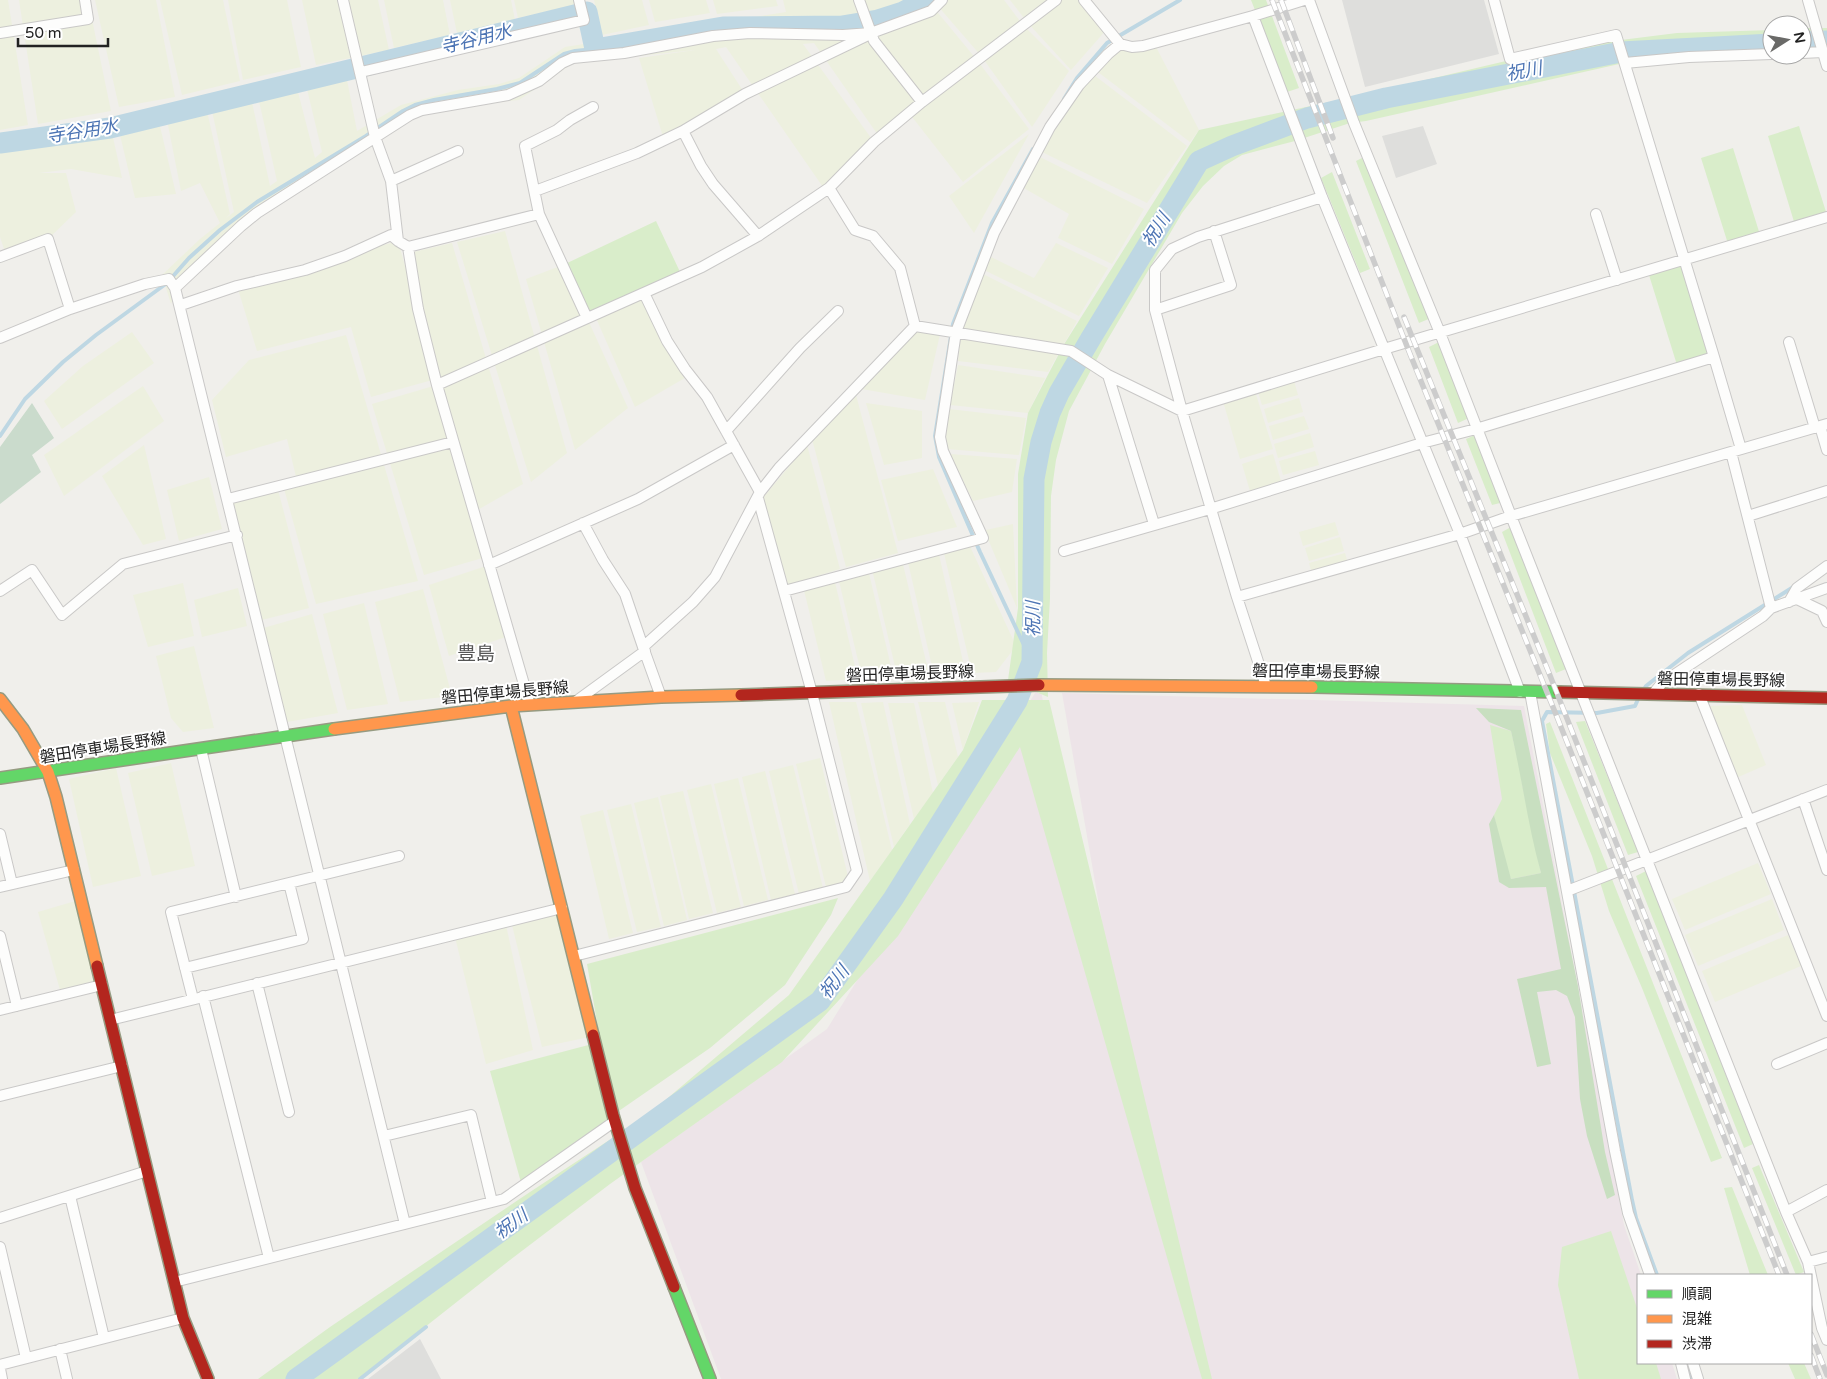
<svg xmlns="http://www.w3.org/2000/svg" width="1827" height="1379" font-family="'Varela Round','Noto Sans JP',sans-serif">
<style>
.industrial{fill:#ede4e8}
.religious{fill:#dededc}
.farmland{fill:#edf0df}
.grass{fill:#d9edca}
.forest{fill:#c8dfc0}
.cemetery{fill:#cadbcc}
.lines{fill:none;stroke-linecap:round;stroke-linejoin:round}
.stream{stroke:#bed7e3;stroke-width:4}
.river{stroke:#bed7e3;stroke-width:21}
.street-casing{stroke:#c9c8c7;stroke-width:12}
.fast-casing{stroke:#969b82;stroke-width:14}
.slow-casing{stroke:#969b82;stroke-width:14}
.jam-casing{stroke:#969b82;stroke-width:14}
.street{stroke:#fdfdfc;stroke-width:10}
.fast{stroke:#63d668;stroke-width:11}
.slow{stroke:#ff974d;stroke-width:11}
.jam{stroke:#b3261e;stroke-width:11}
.rail-casing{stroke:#ccc;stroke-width:5.5}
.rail{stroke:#fff;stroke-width:4;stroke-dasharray:11;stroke-linecap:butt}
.labels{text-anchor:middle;stroke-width:4;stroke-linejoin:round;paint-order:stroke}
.street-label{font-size:16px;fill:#222;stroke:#fff}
.water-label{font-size:18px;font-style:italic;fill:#4c74b4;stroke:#fff}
.quarter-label{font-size:19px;fill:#555;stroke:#fff}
</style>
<rect width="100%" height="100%" fill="#f0efeb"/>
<path class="industrial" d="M1040 685 1102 1028 1206 1379H721L641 1162 827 1029Z
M1062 693 1524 706 1624 1225 1641 1275H1638V1363H1672L1677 1379H1208L1123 1042Z"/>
<path class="religious" d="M1342 0H1484L1499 54 1365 87Z
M1423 126 1437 164 1396 178 1382 136Z
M420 1339 441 1379H368Z"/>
<path class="farmland" d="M0 0H8L28 125 0 130Z
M19 0H88L111 111 38 124Z
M95 0H156L175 97 119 107Z
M160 0H223L240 81 182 95Z
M228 0H287L301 67 243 80Z
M302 0H378L389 50 316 65Z
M384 0H443L450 35 394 48Z
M450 0H511L515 20 457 33Z
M514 0H575L576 5 518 18Z
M594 0H642L649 25 602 35Z
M649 0H706L710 13 655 22Z
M713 0H776L778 6 717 14Z
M783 0H853L854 1 859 0H1004L1023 25 1069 71 1032 127 982 57 937 5 934 8 977 60 1029 129 963 182 909 113 880 138 814 43 803 44 874 142 825 190 726 47 716 49 745 94 664 140 639 58 695 50 573 63 519 100 487 103 429 112 406 120 270 205 177 286 171 304 162 275 200 239 220 223 200 183 181 191 167 120 207 111 230 214 226 218 234 212 212 111 252 102 270 186 277 181 259 101 298 92 315 158 322 152 307 89 347 80 357 131 401 105 458 90 499 84 519 78 565 47 786 12Z
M1010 0H1082L1107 29 1071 70 1027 22Z
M1154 43 1199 130 1190 142 1094 69 1120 44Z
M1090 72 1187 146 1147 203 1042 152Z
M159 122 176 194 135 198 119 131Z
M112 133 122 178 71 169 39 173H66L76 212 48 239 6 255 0 237V151Z
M1029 134 974 233 949 196Z
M1040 157 1144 209 1112 264 1058 238 1069 214 1022 187Z
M505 231 567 453 531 482 457 242Z
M398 241 432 362 409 253 452 243 523 484 474 512 486 557 424 575 372 404 437 385 436 379 371 397 351 327 257 351 237 286Z
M1056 243 1108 268 1079 316 984 270 989 256 1034 278Z
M563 265 628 408 575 450 526 279Z
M983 274 1077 321 1048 372 958 361 962 328Z
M641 297 690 375 635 407 596 318Z
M915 326 941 330 925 400 856 388Z
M132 332 154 363 62 429 44 401 83 366Z
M346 335 418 581 316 604 283 485 297 481 287 439 226 457 212 400 249 360Z
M958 365 1045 378 1028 413 950 405Z
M1294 381 1298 395 1262 405 1258 392Z
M143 386 164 421 64 496 44 455Z
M1254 388 1273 449 1240 459 1222 398Z
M856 395 898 553 846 567 812 439Z
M1299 398 1303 412 1268 423 1264 409Z
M866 403 922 411V458L884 465Z
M949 409 1026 418 1019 455 947 449 943 436Z
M1304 416 1309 429 1273 440 1269 426Z
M1310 433 1314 447 1278 458 1274 444Z
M144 445 166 539 143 545 102 476Z
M807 445 840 569 788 585 762 499Z
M1315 451 1319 465 1283 475 1279 461Z
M950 454 1017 459 1012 492 973 501Z
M1273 454 1281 481 1250 491 1242 464Z
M933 469 957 527 898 541 881 480Z
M209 477 222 529 179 541 167 490Z
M277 486 309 608 258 621 228 499Z
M1335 522 1339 535 1303 546 1299 532Z
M1013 524 1017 608 988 539 986 530Z
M1340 537 1344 551 1309 561 1305 548Z
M968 542 1016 646 996 672 972 673 943 549Z
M938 550 966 675H934L907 558Z
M1345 553 1349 567 1313 577 1309 563Z
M902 560 929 674 897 675 872 569Z
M489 565 509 636 449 656 429 585Z
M868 569 893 675 862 677 838 577Z
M834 578 858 679 826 681 803 586Z
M183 583 194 636 148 647 133 595Z
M238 588 247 626 202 637 194 600Z
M423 589 452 696 400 702 375 602Z
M364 603 388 704 347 710 323 614Z
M312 614 338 713 287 722 260 629Z
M194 646 214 728 183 732 171 718 156 656Z
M829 702H856L892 850 870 881Z
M883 702 910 824 894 847 861 703Z
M918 702H945L958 757 938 785Z
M979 702 963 750 952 703Z
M888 703H914L933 793 914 819Z
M1742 705 1766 765 1736 778 1708 706Z
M820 758 849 881 826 887 796 764Z
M171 763 195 866 152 876 128 773Z
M793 765 823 888 799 894 769 771Z
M116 768 141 876 93 887 69 779Z
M765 771 795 894 771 900 742 777Z
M738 778 768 900 744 906 714 784Z
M711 784 741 907 717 913 687 790Z
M683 791 713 913 689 919 660 796Z
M658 797 687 920 664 926 634 803Z
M631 804 661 927 637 932 607 810Z
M603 810 633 933 609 939 580 816Z
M1758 863 1771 894 1685 930 1672 899Z
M82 899 106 984 62 997 38 912Z
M1772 899 1784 930 1698 966 1685 935Z
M562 908 594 1036 542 1047 511 921Z
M506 925 533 1050 486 1064 455 937Z
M1788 935 1801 966 1715 1002 1702 971Z"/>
<path class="grass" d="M1251 0H1266L1299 88 1287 92Z
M1802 28H1827V52L1802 53Z
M1772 30V54L1628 62 1366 121 1350 123 1295 141 1242 155 1224 166 1203 186 1182 213 1105 344 1069 411 1056 460 1051 496 1050 598 1047 653 1048 697 1008 680 1018 608V474L1028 413 1063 346 1199 130 1362 95 1565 47 1677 33Z
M1799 126 1827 215 1795 225 1768 136Z
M1733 148 1761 238 1729 247 1701 158Z
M1368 155 1431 318 1419 323 1356 161Z
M1332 172 1370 269 1360 273 1321 178Z
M656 221 681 274 587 318 563 265Z
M1681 265 1708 355 1677 365 1649 275Z
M1439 342 1469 418 1458 423 1429 347Z
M1475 435 1500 503 1492 505 1466 439Z
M1511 527 1566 669 1556 673 1502 532Z
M982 700H1049L1212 1379H1202L1020 747 898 936 782 1062 610 1184 510 1260 359 1379H258L330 1327 530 1192 649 1114 789 995 958 757 963 750Z
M1585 721 1638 852 1628 855 1576 722Z
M1550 722 1722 1158 1711 1162 1642 988 1609 911 1592 856 1550 753 1546 724Z
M1490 725 1511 731 1521 773 1522 784 1541 873 1511 879 1504 862 1494 815 1502 799Z
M1646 871 1753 1144 1744 1148 1636 876Z
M838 898 831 915 785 985 710 1048 613 1115 615 1121 522 1186 490 1071 596 1043 611 1103 587 964Z
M1759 1165 1804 1272 1796 1275 1752 1168Z
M1732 1187 1768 1275H1750L1724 1188Z
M1611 1231 1638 1311V1363H1656L1661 1379H1579L1558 1285 1562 1247Z
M1788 1363H1804L1811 1379H1795Z"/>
<path class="forest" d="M1476 708 1521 710 1578 986 1605 1152 1615 1195 1607 1199 1587 1136 1580 1099 1575 1017 1567 996 1556 990 1537 992 1551 1064 1537 1067 1517 979 1561 969 1546 887 1509 888 1499 882 1489 824 1494 815 1511 879 1541 873C1528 826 1522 778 1511 731L1489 722Z"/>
<path class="cemetery" d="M32 403 54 438 32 455 41 472 0 504V447Z"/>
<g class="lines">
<path class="stream" d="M1064 99 1077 78 1107 43 1180 0
M0 436 25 399 63 362 96 335 167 283 189 258 220 230 257 202 366 136 403 111 415 105 434 100 497 89 520 83 564 54 575 51 595 49
M1032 662 980 552 939 457 935 436 953 324 992 223 1033 149
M1643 691 1646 686 1688 653 1795 586
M1639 697 1635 706 1597 713 1547 712 1542 721 1632 1200 1636 1218 1657 1275
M1687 1363 1692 1379
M360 1379 426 1327"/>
<path class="river" d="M1802 42 1827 41
M0 143 110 128 587 12 595 49 723 27 842 26 878 20 903 12 925 0
M296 1379 820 1001 893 899 1017 701 1032 662 1034 479 1041 442 1050 413 1059 393 1091 338 1199 161 1232 146 1307 118 1386 98 1621 52 1772 44"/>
<defs>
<path id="street" d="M343 0 375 137 391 181 398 241 408 247 418 309 437 385 530 705
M859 0 874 41 922 102
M1084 0 1120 44 1132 47 1143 46 1253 16 1304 0
M1309 0 1354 123 1440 333 1511 516 1786 1212 1808 1262 1822 1328 1827 1340
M1494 0 1510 59 1616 35 1714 357 1741 449
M1808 0 1827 66
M0 33 88 19 85 0
M1802 53 1823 52
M1625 63 1689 57 1772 54
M361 72 584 20 579 0
M683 131 701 166 713 184 758 236
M391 181 458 151
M535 191 637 153 683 131 745 94 866 36
M1596 214 1617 280
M408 247 539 214
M0 257 48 239 70 309
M175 288 241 226 257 213 410 115 422 110 508 95 539 81 562 63 573 58 624 53 713 36 750 33 843 35 871 33 931 11 942 0
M644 293 667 341 685 369 707 397 760 492 715 577 693 602 643 647 661 697
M181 305 237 286 305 270 345 256 391 235 398 241
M1155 310 1231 285 1214 231
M587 318 539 214 525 146 557 130 570 120 593 107
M915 326 1071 351 1108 375 1182 411 1384 349 1827 217
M0 338 70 309 145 284 169 279 175 288 405 1224
M1789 342 1815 428
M1108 375 1154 524
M437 385 702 267 758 236 829 188 874 142 922 102 1056 0
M1820 426 1827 450
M726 431 800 348 838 311
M1731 452 1771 608
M760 492 779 468 915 326 900 268 873 236 855 230 829 188
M228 499 453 442
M1748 516 1827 491
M583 523 603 560 625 594 643 647
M1064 551 1210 509 1422 443 1476 429 1714 357
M489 565 638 499 734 445
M0 591 32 570 62 615 123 564 237 535
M784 591 983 538 943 451 940 437 956 332 994 233 1050 127 1079 85 1108 54 1120 44
M1237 597 1460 534 1322 197 1253 16
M1797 599 1822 611 1827 622
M1789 602 1797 588 1827 566
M1266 686 1237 597 1182 411 1155 310V270L1172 249 1198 237 1322 197
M1520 692 1460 534 1511 516 1827 424
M1530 692 1615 1151 1628 1213 1650 1275
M1653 694 1662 683 1763 616 1771 608 1827 588
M1699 694 1827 1016
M575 702 645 651
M201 749 236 897
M1803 799 1827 870
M0 834 12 884
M0 887 74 870
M1567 891 1827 790
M0 936 17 1006
M574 956 846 887 857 871 812 693 758 498
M185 968 303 939 289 883
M257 983 289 1112
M203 996 269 1258
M193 999 171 912 399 856
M0 1010 102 985
M110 1020 562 908
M1777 1064 1827 1043
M0 1096 122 1066
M384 1136 471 1115 492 1202
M70 1196 104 1338
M1786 1212 1827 1190
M0 1218 147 1171
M0 1247 26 1358
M1808 1262 1827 1257
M174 1282 504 1199 615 1121
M60 1349 67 1379
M1681 1363 1685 1379
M1693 1363 1698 1379
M0 1365 183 1318
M0 1369 2 1379"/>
<path id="fast" d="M1312 687 1559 692
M0 778 334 729
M674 1287 710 1379"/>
<path id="slow" d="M1039 685 1312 687
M0 699 23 729 48 772 56 797 97 966
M511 706 593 1035
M334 729 511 706 661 697 741 695"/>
<path id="jam" d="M1559 692 1827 698
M741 695 1039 685
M97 966 183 1318 208 1379
M593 1035 613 1115 635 1188 674 1287"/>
</defs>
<use href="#street" class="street-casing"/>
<use href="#fast" class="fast-casing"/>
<use href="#slow" class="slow-casing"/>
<use href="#jam" class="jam-casing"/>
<use href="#street" class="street"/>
<use href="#fast" class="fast"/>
<use href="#slow" class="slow"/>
<use href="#jam" class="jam"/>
<defs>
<path id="rail" d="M1272 0 1410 354 1557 717 1779 1275
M1281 0 1333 138
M1404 317 1549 673 1787 1275
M1811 1334 1827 1375
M1811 1355 1820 1379"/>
</defs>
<use href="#rail" class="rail-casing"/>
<use href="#rail" class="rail"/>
</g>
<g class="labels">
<g class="street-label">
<text transform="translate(1316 671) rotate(1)" y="6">磐田停車場長野線</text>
<text transform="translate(910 673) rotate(-2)" y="6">磐田停車場長野線</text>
<text transform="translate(1721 679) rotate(1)" y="6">磐田停車場長野線</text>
<text transform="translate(505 692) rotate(-5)" y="6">磐田停車場長野線</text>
<text transform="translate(103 747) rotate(-9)" y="6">磐田停車場長野線</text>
</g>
<g class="water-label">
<text transform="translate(476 39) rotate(-14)" y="6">寺谷用水</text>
<text transform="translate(1524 71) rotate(-11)" y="6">祝川</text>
<text transform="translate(82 131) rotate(-9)" y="6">寺谷用水</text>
<text transform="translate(1156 230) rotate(-58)" y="6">祝川</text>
<text transform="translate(1033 619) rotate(-90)" y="6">祝川</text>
<text transform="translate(834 982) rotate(-52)" y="6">祝川</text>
<text transform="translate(511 1224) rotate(-36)" y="6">祝川</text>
</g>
<g class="quarter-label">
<text x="476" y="660">豊島</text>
</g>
</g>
<rect x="1637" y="1274" width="175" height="90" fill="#ffffff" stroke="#a7a7a7"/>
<rect x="1647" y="1290" width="25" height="8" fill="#63d668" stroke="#a7a7a7"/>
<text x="1682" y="1299" font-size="15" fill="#222222">順調</text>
<rect x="1647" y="1315" width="25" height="8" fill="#ff974d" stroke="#a7a7a7"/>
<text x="1682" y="1324" font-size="15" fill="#222222">混雑</text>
<rect x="1647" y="1340" width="25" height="8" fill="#b3261e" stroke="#a7a7a7"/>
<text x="1682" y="1349" font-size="15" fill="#222222">渋滞</text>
<g transform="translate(1787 40) rotate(79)"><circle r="24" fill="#ffffff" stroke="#a7a7a7"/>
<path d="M0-4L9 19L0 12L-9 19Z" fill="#6a6a68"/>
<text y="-8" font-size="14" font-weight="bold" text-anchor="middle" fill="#222222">N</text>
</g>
<path d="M18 38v8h90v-8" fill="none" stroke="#222222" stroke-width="2.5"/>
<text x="25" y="38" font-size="15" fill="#222222" stroke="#ffffff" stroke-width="4" paint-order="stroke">50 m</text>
</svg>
